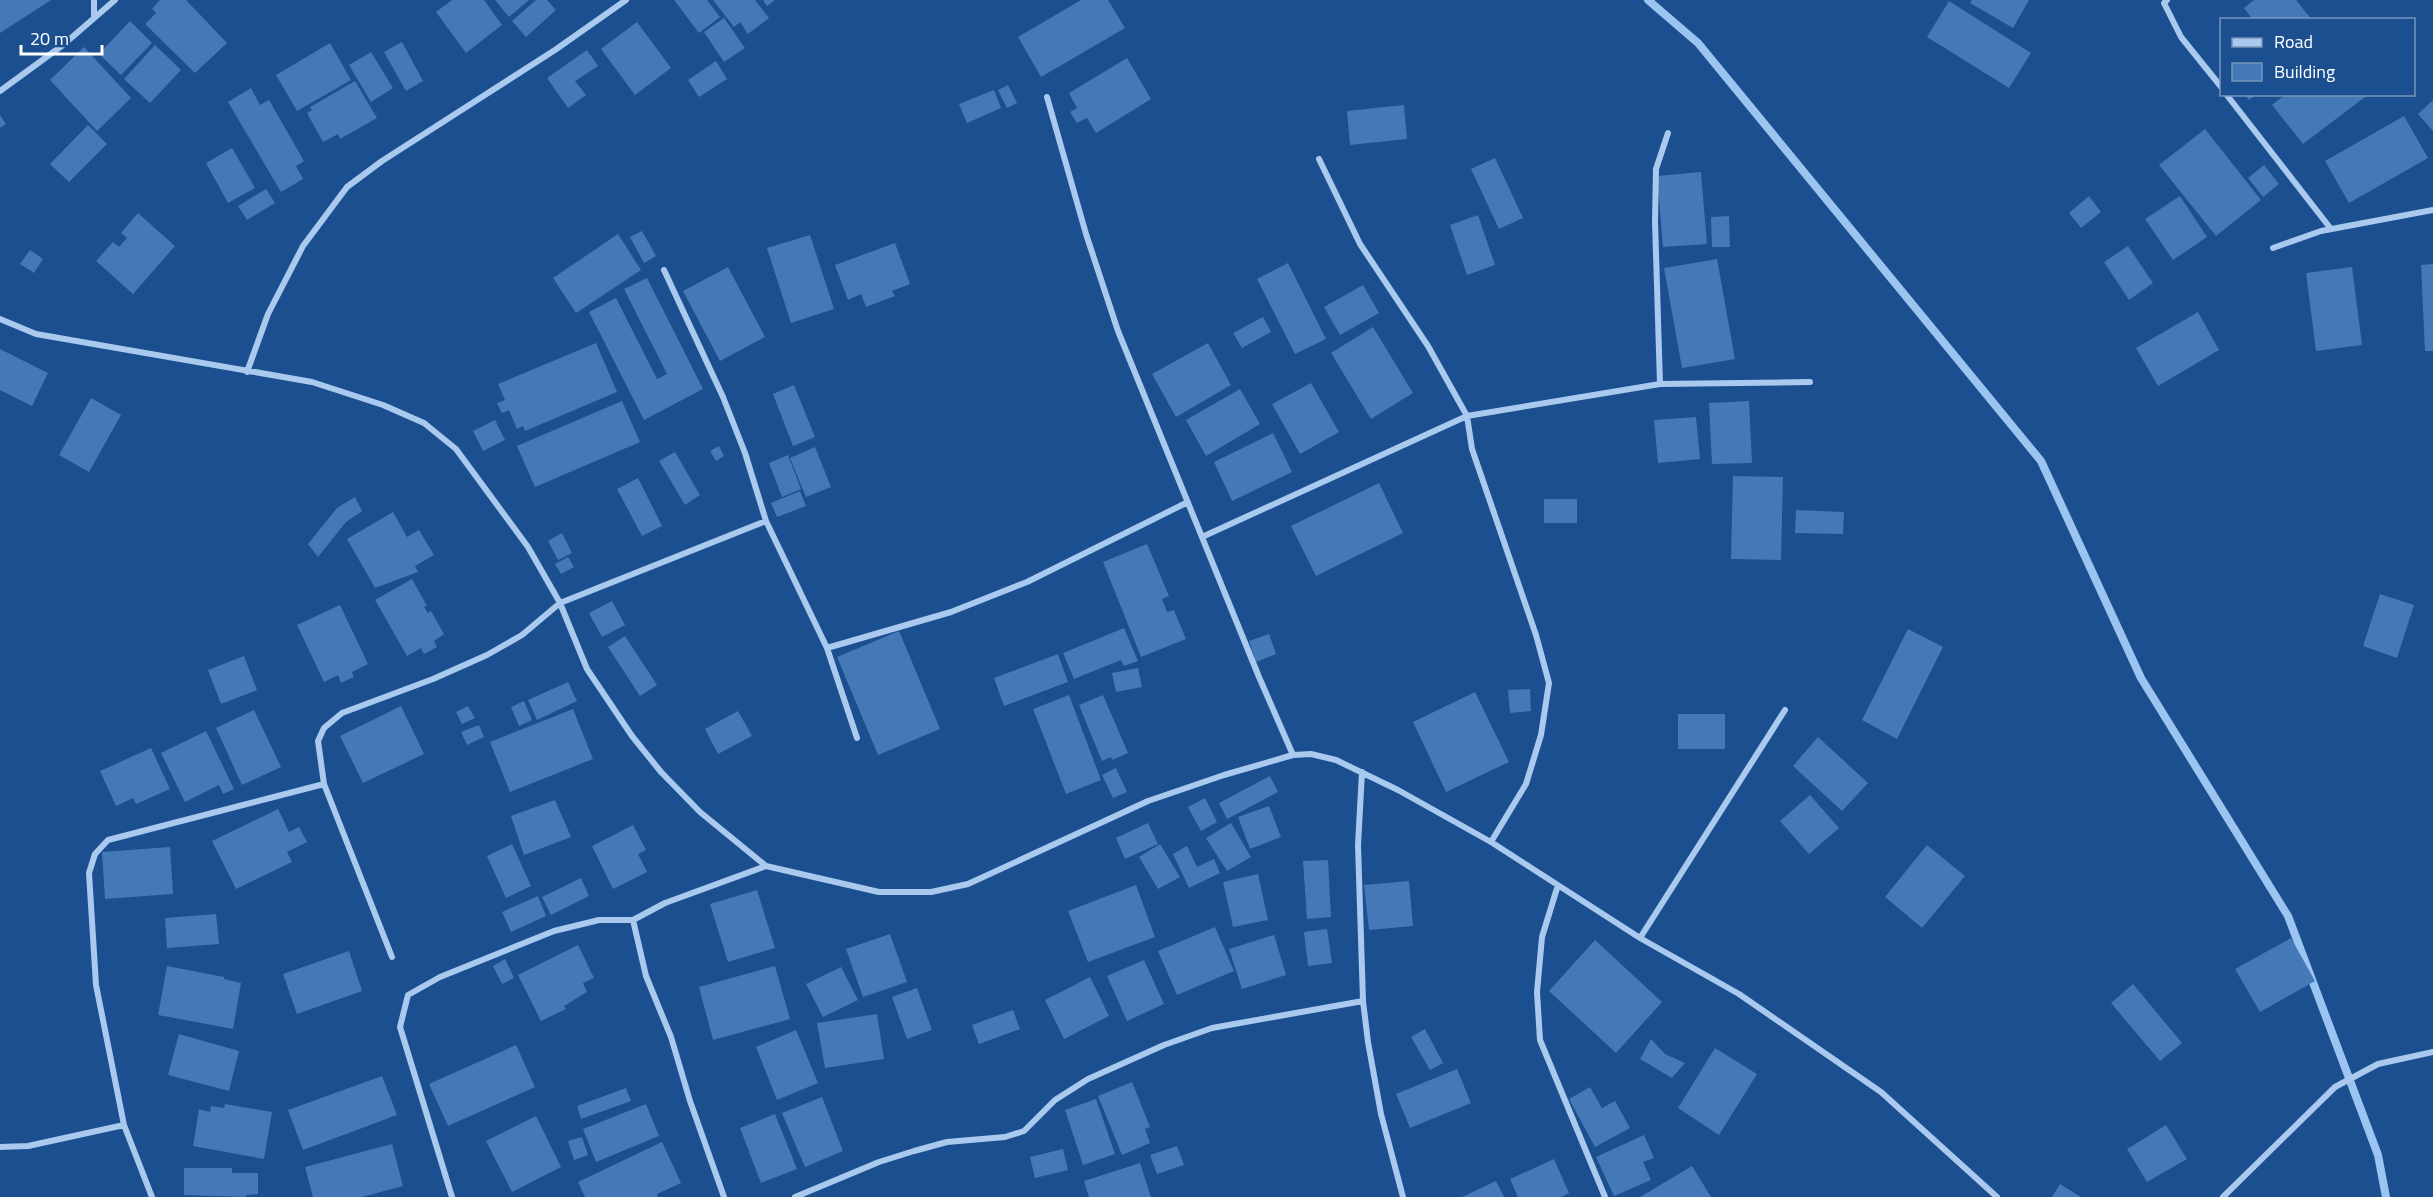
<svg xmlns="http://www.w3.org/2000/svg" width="2433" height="1197" font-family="'Titillium Web',sans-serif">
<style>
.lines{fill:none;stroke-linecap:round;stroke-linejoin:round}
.stream{stroke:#9cc4f0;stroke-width:8}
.building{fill:#4478b7}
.minor{stroke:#a9c9ee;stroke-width:6}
</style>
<rect width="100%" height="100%" fill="#1b4f8f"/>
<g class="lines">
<path class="stream" d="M1648 0 1698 43 2041 461 2141 678 2288 916 2378 1155 2386 1197"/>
</g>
<path class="building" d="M0 0H51L0 33Z
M160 0H186L227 43 195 73 145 24 156 13 152 9Z
M452 0H484L502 25 466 53 436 12Z
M495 0H529L509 17Z
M536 0H547L556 10 526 37 512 21Z
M674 0H707L720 17 699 33Z
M713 0H755L769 18 748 34 740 22 734 27Z
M763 0H775L767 6Z
M1081 0H1108L1125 28 1041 77 1018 37Z
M1972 0H2029L2013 28 1970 3Z
M2254 0H2296L2312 20H2253L2244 8Z
M1949 1 2031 53 2009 88 1927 37Z
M724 18 745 48 724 62 704 32Z
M130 21 152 43 121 75 99 54Z
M637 22 671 68 635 95 601 49Z
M402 42 423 81 406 91 384 52Z
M330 43 351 80 297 111 276 75Z
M155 45 181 70 150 103 124 79Z
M84 47 131 98 97 131 50 80Z
M587 50 598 66 575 81 586 95 568 108 547 78Z
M371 52 393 88 371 102 349 65Z
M1127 58 1151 99 1096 133 1087 118 1077 123 1070 112 1077 108 1069 93Z
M716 61 727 79 699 97 688 80Z
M355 81 377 118 340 139 338 134 323 142 307 113 312 110 310 107Z
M1008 85 1017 103 1007 108 998 90Z
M251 88 260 105 269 100 304 161 296 166 303 179 281 192 228 102Z
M994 90 1001 108 967 123 959 104Z
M2245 94H2257L2249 100Z
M2286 94H2369L2303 144 2272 105Z
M2433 100V131L2418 114Z
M1404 105 1407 139 1350 145 1347 111Z
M0 115 6 124 0 128Z
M2404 116 2428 158 2349 203 2325 161Z
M88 125 107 144 69 182 50 164Z
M2205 129 2261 200 2216 236 2159 165Z
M232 148 255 188 228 203 206 163Z
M1495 158 1523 218 1499 229 1471 169Z
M2264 165 2279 184 2263 197 2248 178Z
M1701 172 1707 244 1663 247 1657 176Z
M266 189 275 203 247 220 238 206Z
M2089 196 2101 212 2081 228 2069 213Z
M2180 196 2207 237 2173 260 2145 219Z
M138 213 175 246 133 294 96 261 113 242 119 247 127 238 121 233Z
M1478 215 1495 265 1467 275 1450 225Z
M1729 216 1730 247H1712L1711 217Z
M642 231 656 256 644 263 630 237Z
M618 234 641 270 576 313 553 278Z
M810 235 834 309 791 323 767 248Z
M895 243 910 284 892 291 895 296 866 307 861 294 848 300 835 265Z
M2128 246 2153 283 2129 300 2104 262Z
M30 250 43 259 34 273 20 264Z
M1717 259 1735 359 1682 368 1664 268Z
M1288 263 1326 339 1295 354 1257 279Z
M2433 264V351H2425L2421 265Z
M728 267 765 337 720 361 683 291Z
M2352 267 2362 345 2316 351 2306 273Z
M647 278 703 389 644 420 589 312 616 298 657 379 667 374 624 289Z
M1363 285 1379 313 1340 335 1324 307Z
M2198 312 2219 350 2158 386 2136 348Z
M1263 317 1271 332 1242 348 1233 333Z
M1373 327 1413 393 1371 419 1331 353Z
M596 343 617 392 525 431 523 426 517 429 509 410 502 413 497 403 505 400 498 384Z
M1208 343 1231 385 1176 417 1152 374Z
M0 349 48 373 32 406 0 390Z
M1311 383 1339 432 1300 454 1272 404Z
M794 385 815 437 793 446 773 394Z
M1240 389 1260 424 1206 456 1186 420Z
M91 398 121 415 89 472 59 455Z
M622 401 640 442 535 487 517 446Z
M1749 401 1752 463 1712 464 1709 403Z
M1696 417 1700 459 1658 463 1654 420Z
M495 420 505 440 483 451 473 431Z
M1273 433 1292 472 1232 501 1214 462Z
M719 446 724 456 716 461 710 451Z
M815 447 831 487 806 497 790 458Z
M675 452 700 495 685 505 659 461Z
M788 455 801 489 782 497 769 463Z
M1733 476 1783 477 1781 560 1731 559Z
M638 478 662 526 642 536 617 489Z
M1379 483 1403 533 1316 576 1291 526Z
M800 491 806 506 777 517 771 503Z
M355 497 362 511 346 522 318 557 308 544 337 508Z
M1544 499H1577V523H1544Z
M1796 510 1844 512 1843 534 1795 533Z
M393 512 407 537 419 530 434 555 415 566 418 572 375 588 347 539Z
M562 533 572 553 558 560 548 541Z
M1147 544 1169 596 1162 599 1167 612 1174 610 1186 639 1141 657 1103 562Z
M568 557 574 567 561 574 555 564Z
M412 579 427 606 424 607 428 613 431 611 444 634 434 641 437 647 424 654 421 648 407 656 375 600Z
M2380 594 2414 605 2397 658 2363 646Z
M612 601 625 625 602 637 589 613Z
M340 605 368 664 352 672 354 677 341 683 338 675 324 682 297 625Z
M1124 628 1138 661 1124 666 1121 660 1074 679 1063 653Z
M1908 629 1943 647 1897 739 1862 720Z
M899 631 940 729 878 755 837 657Z
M1269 634 1276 654 1256 662 1249 641Z
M625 636 657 685 640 696 608 647Z
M1058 654 1068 682 1004 706 994 678Z
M244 656 257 690 221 704 208 670Z
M1138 668 1142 687 1116 692 1112 673Z
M568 682 577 701 537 720 528 700Z
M1530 689 1531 711 1510 713 1508 690Z
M1475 692 1509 762 1446 792 1413 722Z
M1069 695 1101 780 1066 794 1033 709Z
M1103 695 1128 753 1112 760 1111 757 1102 761 1079 705Z
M524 701 532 720 519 726 511 707Z
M401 706 424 754 363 783 340 736Z
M468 706 475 718 462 724 456 712Z
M573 709 593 759 510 792 490 742Z
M254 710 281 767 242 785 216 728Z
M738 711 752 736 718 754 705 729Z
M1678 714H1725V749H1678Z
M479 725 484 737 467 745 461 732Z
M206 731 234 789 223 794 219 785 185 802 161 753Z
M1818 737 1868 783 1842 811 1793 766Z
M151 748 170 789 136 804 133 798 116 806 100 771Z
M1116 768 1127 792 1113 798 1102 775Z
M1270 776 1278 792 1227 819 1219 803Z
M1810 795 1839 828 1809 854 1780 821Z
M1205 798 1217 822 1201 831 1188 807Z
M555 800 571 837 524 855 511 816Z
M1269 806 1281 837 1250 849 1238 817Z
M278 809 289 832 299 827 307 842 287 852 292 862 236 889 212 841Z
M1148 823 1158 844 1125 859 1116 838Z
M1231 823 1251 857 1227 871 1206 838Z
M633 825 646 850 638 854 647 872 613 889 592 846Z
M512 844 531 886 506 898 487 856Z
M1160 844 1180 877 1158 889 1139 857Z
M1927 845 1965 876 1922 928 1885 897Z
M1187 846 1197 867 1214 859 1220 873 1189 888 1173 854Z
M170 847 173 894 105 899 102 852Z
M1328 860 1331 917 1307 919 1303 861Z
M1258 874 1268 920 1233 927 1223 882Z
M581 878 589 896 551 915 542 897Z
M1409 881 1413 926 1369 930 1364 885Z
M1136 885 1155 937 1088 962 1068 911Z
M757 890 775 948 728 962 710 904Z
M538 896 546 916 511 932 502 912Z
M216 914 219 944 167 948 165 918Z
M1215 927 1234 971 1177 995 1158 951Z
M1327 929 1332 963 1308 966 1304 932Z
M890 934 907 982 863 997 846 949Z
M1274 935 1286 975 1242 989 1229 949Z
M2291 938 2315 981 2260 1012 2235 969Z
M1595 940 1662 1002 1616 1053 1549 991Z
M578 945 594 978 583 983 587 992 564 1006 566 1009 541 1021 518 975Z
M349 951 362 991 297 1014 283 974Z
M505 959 514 978 502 984 493 966Z
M1144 960 1164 1004 1127 1021 1107 976Z
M167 966 224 977V979L241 983 233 1029 158 1015Z
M775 966 790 1019 713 1040 699 987Z
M841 967 858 1000 823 1017 806 984Z
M1090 977 1109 1016 1064 1039 1045 1000Z
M2133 984 2182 1043 2160 1061 2111 1003Z
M917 988 932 1030 907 1039 892 997Z
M1013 1010 1020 1029 979 1044 972 1025Z
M877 1014 884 1059 825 1068 817 1023Z
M1425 1029 1443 1063 1430 1070 1411 1037Z
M796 1030 818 1083 777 1100 756 1047Z
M179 1034 239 1051 229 1091 168 1075Z
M1651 1039 1665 1054 1685 1063 1672 1078 1640 1059Z
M516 1045 535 1087 448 1126 429 1084Z
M1715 1048 1757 1074 1719 1135 1678 1108Z
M1457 1069 1471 1103 1410 1128 1396 1094Z
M382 1076 397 1115 303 1150 288 1110Z
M1132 1082 1150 1127 1145 1129 1150 1143 1122 1155 1098 1096Z
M1590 1087 1602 1108 1615 1101 1630 1128 1595 1147 1569 1099Z
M626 1088 631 1101 581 1119 577 1106Z
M822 1097 843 1151 805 1167 782 1113Z
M1096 1099 1115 1154 1083 1165 1065 1110Z
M225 1104 272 1112 264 1159 193 1146 199 1109 210 1112 211 1106 224 1108Z
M646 1104 659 1136 596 1162 583 1129Z
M775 1114 797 1169 761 1183 740 1128Z
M536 1116 561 1167 512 1192 486 1141Z
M2166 1125 2187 1159 2147 1182 2127 1149Z
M1644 1135 1654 1158 1643 1162 1651 1180 1614 1196 1596 1157Z
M582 1137 588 1155 574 1160 568 1141Z
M662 1142 681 1183 657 1194 658 1197H585L578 1182Z
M392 1144 403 1186 362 1197H313L305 1167Z
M1177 1146 1184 1165 1157 1174 1150 1155Z
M1063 1149 1068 1170 1035 1178 1030 1157Z
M1554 1159 1569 1193 1561 1197H1518L1510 1179Z
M1140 1163 1151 1197H1089L1084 1181Z
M1692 1166 1711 1197H1640Z
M184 1168H232V1173H258V1194L246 1195V1197L184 1195Z
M1496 1181 1504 1197H1462Z
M2060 1184 2081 1197H2052Z"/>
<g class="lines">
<path class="minor" d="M94 0V16
M2167 0 2164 3 2181 37 2222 88
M0 91 63 45 115 0
M2226 94 2331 229
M1047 97 1086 234 1118 331 1259 677 1293 755
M1319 159 1360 244 1428 346 1467 416 1472 449 1536 635 1549 683 1541 735 1526 784 1491 842
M2273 248 2321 231 2433 210
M664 270 723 397 745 453 766 521 827 648 857 738
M0 319 36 334 312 382 383 405 424 423 456 449 528 547 560 603 587 669 632 736 661 772 700 812 766 866 879 892H931L968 884 1148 801 1224 775 1293 755 1311 754 1336 760 1398 790 1491 842 1640 938 1739 994 1881 1092 1997 1197
M247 372 268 314 303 246 347 187 382 161 555 50 626 0
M1660 384 1655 221 1656 169 1668 133
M1202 537 1467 416 1660 384 1810 382
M827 648 951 612 1027 582 1188 502
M1362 772 1358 845 1363 1001 1368 1042 1381 1114 1403 1197
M1558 885 1542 937 1537 992 1540 1040 1605 1197
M1640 938 1785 710
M392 957 324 784 318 741 324 728 342 713 433 679 487 655 522 635 560 603 766 521
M0 1147 28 1146 124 1125
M152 1197 124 1125 96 985 89 873 95 854 108 840 324 784
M452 1197 400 1027 408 995 440 977 554 931 599 920H633
M724 1197 690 1101 671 1037 646 976 633 920 665 903 766 866
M795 1197 879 1162 914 1151 947 1142 1005 1137 1024 1131 1055 1100 1088 1079 1164 1045 1212 1028 1363 1001
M2223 1197 2335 1087 2378 1064 2433 1052"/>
</g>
<rect x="2220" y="18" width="195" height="78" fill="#1b4f8f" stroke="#7695bc" stroke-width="1.5"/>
<rect x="2232" y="38" width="30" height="9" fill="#a9c9ee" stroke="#7695bc" stroke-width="1.5"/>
<text x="2274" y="48" font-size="18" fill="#ffffff">Road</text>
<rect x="2232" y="63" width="30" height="18" fill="#4478b7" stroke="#7695bc" stroke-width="1.5"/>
<text x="2274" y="78" font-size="18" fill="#ffffff">Building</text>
<path d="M21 45v9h81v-9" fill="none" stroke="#ffffff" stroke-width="3"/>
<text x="30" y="45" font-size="18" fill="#ffffff" stroke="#1b4f8f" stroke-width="4.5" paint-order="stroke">20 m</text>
</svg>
